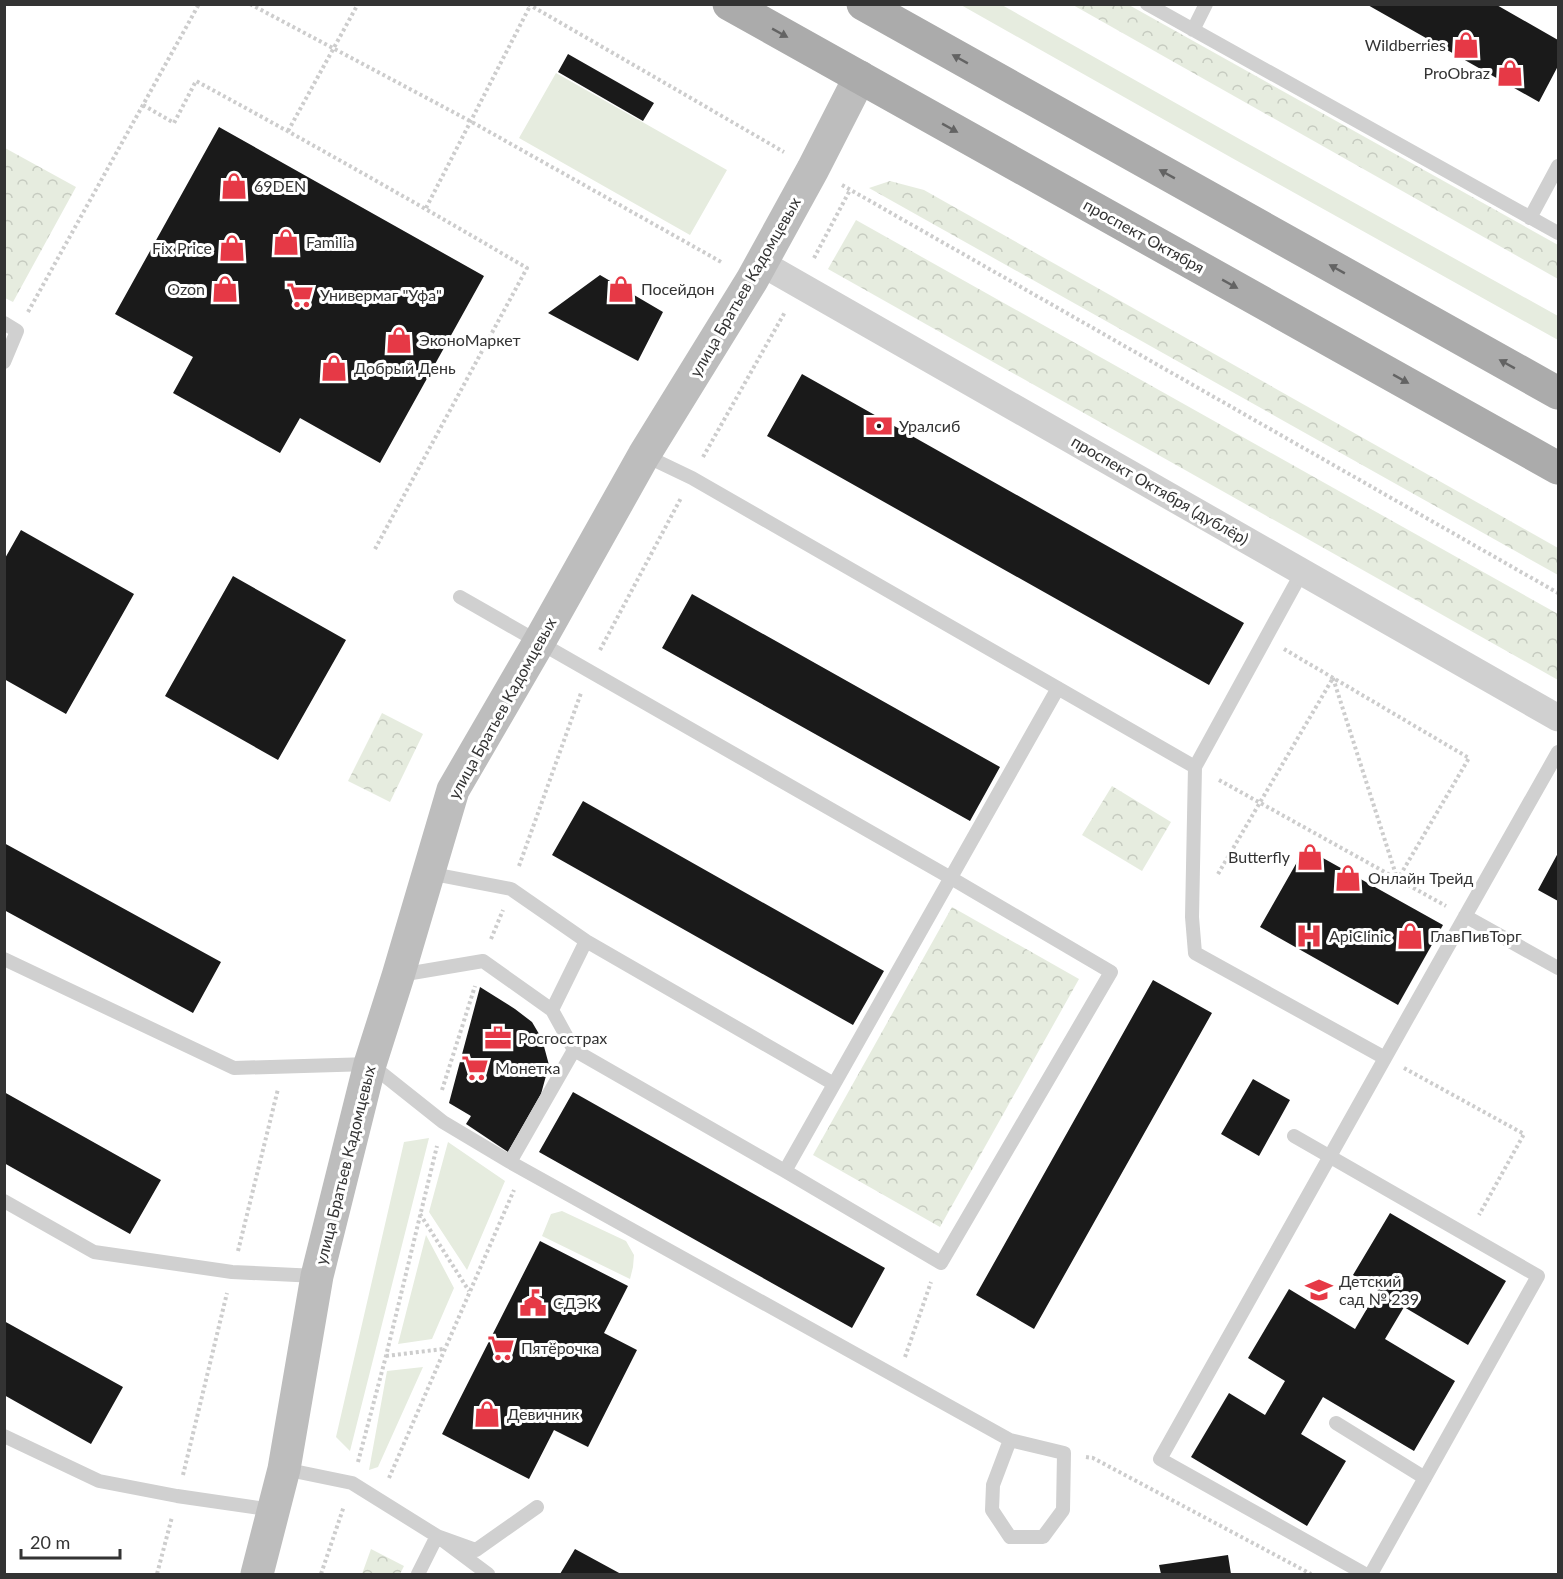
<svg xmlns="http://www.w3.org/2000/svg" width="1563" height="1579" font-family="Lato,sans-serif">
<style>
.green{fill:#e6ecdf}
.forest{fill:url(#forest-crowns)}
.building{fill:#1a1a1a}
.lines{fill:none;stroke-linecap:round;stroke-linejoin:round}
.path{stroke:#cdcdcd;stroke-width:4;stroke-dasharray:3 3;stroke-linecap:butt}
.lane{stroke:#d0d0d0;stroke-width:14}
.street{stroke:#d0d0d0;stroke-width:27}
.secondary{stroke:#bdbdbd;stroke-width:33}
.primary{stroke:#ababab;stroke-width:33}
.oneway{fill:#636363}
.labels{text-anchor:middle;stroke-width:6;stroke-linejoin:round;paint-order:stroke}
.poi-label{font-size:16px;fill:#333;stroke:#fff;text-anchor:start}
.street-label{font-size:16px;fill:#333;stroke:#fff}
</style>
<defs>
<pattern id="forest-crowns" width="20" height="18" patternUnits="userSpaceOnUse" patternTransform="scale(1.5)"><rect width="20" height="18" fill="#e6ecdf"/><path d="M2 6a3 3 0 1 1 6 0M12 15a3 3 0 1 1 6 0" fill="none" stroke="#c6cbc0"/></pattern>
</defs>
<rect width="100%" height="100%" fill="#fff"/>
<path class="green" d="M961 5H1002L1243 141 1558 316V340L1232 158Z
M556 73 727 170 690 235 519 138Z
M429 1138 350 1451 336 1437 404 1142Z
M448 1142 505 1181 467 1270 429 1212Z
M562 1211 626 1241 634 1255 633 1267 630 1279 542 1236 551 1214Z
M426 1235 454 1288 432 1339 398 1344Z
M423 1367 378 1467 369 1470 387 1371Z"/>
<path class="forest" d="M1073 5H1129L1558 245V279Z
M5 148 76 187 13 302 5 298Z
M890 181 924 190 1558 548V575L869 188Z
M856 220 1558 614V680L828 269Z
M382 713 423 734 390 802 348 781Z
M1112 786 1171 822 1142 871 1082 835Z
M952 907 1079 979 940 1227 813 1155Z
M371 1549 404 1566 400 1574H362Z"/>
<path class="building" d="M1366 4H1495L1558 40V66L1539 102Z
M568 54 654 103 643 121 558 72Z
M219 127 484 276 380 463 300 418 280 453 173 393 193 357 115 314Z
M600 275 663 312 638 361 548 313Z
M802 374 1244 623 1209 685 767 436Z
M21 530 134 594 66 714 4 679V560Z
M233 576 346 640 278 760 165 696Z
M692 594 1000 767 970 821 662 648Z
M583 801 884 971 853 1025 552 855Z
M4 843 221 962 193 1013 4 910Z
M1305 848 1443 925 1398 1005 1260 927Z
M1558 853V901L1538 890Z
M1153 980 1212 1013 1034 1329 976 1295Z
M480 987 515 1009 532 1022 542 1039 549 1065 541 1094 508 1152 466 1124 471 1116 449 1103Z
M1253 1079 1290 1100 1259 1156 1221 1134Z
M4 1092 161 1180 130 1234 4 1163Z
M573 1092 885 1268 852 1328 539 1152Z
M1390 1213 1506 1281 1468 1345 1404 1307 1385 1339 1455 1381 1414 1451 1323 1397 1301 1434 1346 1461 1307 1526 1191 1457 1229 1393 1265 1415 1285 1381 1248 1358 1289 1289 1355 1329 1378 1290 1353 1275Z
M540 1241 628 1286 604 1333 637 1350 588 1447 554 1430 529 1479 442 1434Z
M4 1321 123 1387 91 1444 4 1395Z
M575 1549 621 1574H560Z
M1228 1555 1231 1574H1161L1159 1565Z"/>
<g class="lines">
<path class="path" d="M250 4 470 121 723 263
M528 4 784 152
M143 105 174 123 196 81C307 141 418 204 527 268L375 549
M288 131 358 4
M842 185 1558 593
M426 208 530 6
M814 258 850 190
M28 312 199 4
M703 457 785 312
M1284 649 1469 758 1398 879
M600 650 681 498
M1333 678 1397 878
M1219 780 1446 906
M519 866 581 693
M1218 874 1333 678
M491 939 503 910
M1404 1068 1524 1134 1479 1215
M442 1090 475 986
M420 1214 469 1291
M238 1251 278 1089
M386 1356 443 1349
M905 1357 931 1282
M1086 1457 1093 1458 1311 1574
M358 1462 386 1356 437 1146
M183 1475 227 1293
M389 1478 514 1190
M157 1574 172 1517
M321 1574 344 1506"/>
<path class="lane" d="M1147 4 1558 233
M1193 30 1206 4
M1530 218 1558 166
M4 323 17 331 4 362
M644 455 692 478 1195 767 1302 572
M460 597 951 878 1111 972 941 1263 785 1171
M1195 767 1192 917 1195 953 1385 1058
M428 873 511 889 586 941 834 1084
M1465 916 1558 968
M4 959 234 1068 370 1064 443 1122 510 1162 1010 1440 1064 1453 1063 1510 1043 1537H1010L992 1510 993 1485 1010 1440
M400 975 483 961 552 1010 574 1050 785 1171 1058 688
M552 1010 586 941
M1294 1136 1538 1276 1371 1574
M510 1162 574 1050
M4 1201 94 1252 232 1272 317 1276
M1336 1423 1425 1478
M4 1436 99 1481 177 1496 273 1510
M284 1469 352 1483 437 1536 488 1574
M418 1574 437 1536 476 1550 537 1507
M1365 1574 1160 1459C1293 1223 1424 987 1558 752"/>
<path class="street" d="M761 263 1558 718"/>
<path class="secondary" d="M257 1574 284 1469 317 1276 370 1064 398 976 453 790 539 642 644 455 752 280 813 169 860 77"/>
<path class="primary" d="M729 4 1558 468
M863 4 1558 393"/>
</g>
<defs><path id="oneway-solid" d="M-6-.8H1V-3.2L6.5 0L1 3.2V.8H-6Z" transform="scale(1.5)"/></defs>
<g class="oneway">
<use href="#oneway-solid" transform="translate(780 33) rotate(29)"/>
<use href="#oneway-solid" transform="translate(960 59) rotate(-151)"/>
<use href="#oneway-solid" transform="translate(950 128) rotate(29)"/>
<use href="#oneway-solid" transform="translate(1167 174) rotate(-151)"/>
<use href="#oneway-solid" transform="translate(1337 269) rotate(-151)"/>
<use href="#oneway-solid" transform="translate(1230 284) rotate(29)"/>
<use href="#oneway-solid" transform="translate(1507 364) rotate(-151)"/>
<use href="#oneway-solid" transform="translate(1401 379) rotate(29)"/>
</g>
<defs>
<symbol id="shop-bare" viewBox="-9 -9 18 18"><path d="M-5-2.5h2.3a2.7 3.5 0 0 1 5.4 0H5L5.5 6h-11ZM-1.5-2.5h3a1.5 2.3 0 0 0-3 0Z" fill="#e63946" stroke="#fff" stroke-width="2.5" paint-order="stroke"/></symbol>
<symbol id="supermarket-bare" viewBox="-9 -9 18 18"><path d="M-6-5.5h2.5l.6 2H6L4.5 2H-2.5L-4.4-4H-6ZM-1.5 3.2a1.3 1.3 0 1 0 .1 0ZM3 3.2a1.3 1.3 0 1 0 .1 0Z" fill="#e63946" stroke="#fff" stroke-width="2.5" paint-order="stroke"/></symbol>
<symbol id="bank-bare" viewBox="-9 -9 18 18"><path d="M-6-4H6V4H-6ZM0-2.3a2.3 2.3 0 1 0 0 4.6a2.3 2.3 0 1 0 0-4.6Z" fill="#e63946" stroke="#fff" stroke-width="2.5" paint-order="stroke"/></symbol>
<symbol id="hospital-bare" viewBox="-9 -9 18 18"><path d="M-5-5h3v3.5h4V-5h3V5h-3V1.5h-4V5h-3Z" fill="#e63946" stroke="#fff" stroke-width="2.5" paint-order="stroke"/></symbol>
<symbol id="office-bare" viewBox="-9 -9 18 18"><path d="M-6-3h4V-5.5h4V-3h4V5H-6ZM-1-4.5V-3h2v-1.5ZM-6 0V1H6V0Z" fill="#e63946" stroke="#fff" stroke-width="2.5" paint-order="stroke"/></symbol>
<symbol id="school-bare" viewBox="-9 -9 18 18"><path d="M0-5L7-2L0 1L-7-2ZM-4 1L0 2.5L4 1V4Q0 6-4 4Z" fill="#e63946" stroke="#fff" stroke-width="2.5" paint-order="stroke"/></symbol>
<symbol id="civic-bare" viewBox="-9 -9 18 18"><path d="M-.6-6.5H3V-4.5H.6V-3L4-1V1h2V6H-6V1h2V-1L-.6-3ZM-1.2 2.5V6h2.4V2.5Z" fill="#e63946" stroke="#fff" stroke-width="2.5" paint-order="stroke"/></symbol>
</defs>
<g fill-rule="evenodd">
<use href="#shop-bare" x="1447" y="26" width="38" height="38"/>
<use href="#shop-bare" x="1491" y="54" width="38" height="38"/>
<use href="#shop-bare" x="215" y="167" width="38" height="38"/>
<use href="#shop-bare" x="267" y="223" width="38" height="38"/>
<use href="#shop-bare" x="213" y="229" width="38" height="38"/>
<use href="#shop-bare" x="206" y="270" width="38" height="38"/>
<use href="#shop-bare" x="602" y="270" width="38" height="38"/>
<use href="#supermarket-bare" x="281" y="276" width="38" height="38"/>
<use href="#shop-bare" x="380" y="321" width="38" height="38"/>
<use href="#shop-bare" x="315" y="349" width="38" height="38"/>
<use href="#bank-bare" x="860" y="407" width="38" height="38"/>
<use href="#shop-bare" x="1291" y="838" width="38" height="38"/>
<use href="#shop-bare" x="1329" y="859" width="38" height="38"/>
<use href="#hospital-bare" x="1290" y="917" width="38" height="38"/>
<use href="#shop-bare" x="1391" y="917" width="38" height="38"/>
<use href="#office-bare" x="479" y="1019" width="38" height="38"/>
<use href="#supermarket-bare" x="456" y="1049" width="38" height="38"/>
<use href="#school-bare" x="1300" y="1271" width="38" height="38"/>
<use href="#civic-bare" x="514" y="1284" width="38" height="38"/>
<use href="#supermarket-bare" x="482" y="1329" width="38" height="38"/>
<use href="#shop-bare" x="468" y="1395" width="38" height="38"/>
</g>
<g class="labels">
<g class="poi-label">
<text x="1446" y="51" text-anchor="end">Wildberries</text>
<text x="1490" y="79" text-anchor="end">ProObraz</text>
<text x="254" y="192">69DEN</text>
<text x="306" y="248">Familia</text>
<text x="212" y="254" text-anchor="end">Fix Price</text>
<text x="205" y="295" text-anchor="end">Ozon</text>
<text x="641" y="295">Посейдон</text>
<text x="320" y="301">Универмаг "Уфа"</text>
<text x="419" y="346">ЭконоМаркет</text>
<text x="354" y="374">Добрый День</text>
<text x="899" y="432">Уралсиб</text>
<text x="1290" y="863" text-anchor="end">Butterfly</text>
<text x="1368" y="884">Онлайн Трейд</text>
<text x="1329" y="942">ApiClinic</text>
<text x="1430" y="942">ГлавПивТорг</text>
<text x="518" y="1044">Росгосстрах</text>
<text x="495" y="1074">Монетка</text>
<text x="1339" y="1287">Детский<tspan x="1339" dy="18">сад № 239</tspan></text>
<text x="553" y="1309">СДЭК</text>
<text x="521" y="1354">Пятёрочка</text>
<text x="507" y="1420">Девичник</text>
</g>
<g class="street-label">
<text transform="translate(1144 236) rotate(29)" y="6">проспект Октября</text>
<text transform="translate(745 287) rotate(-60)" y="6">улица Братьев Кадомцевых</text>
<text transform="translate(1160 490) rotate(30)" y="6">проспект Октября (дублёр)</text>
<text transform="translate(502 708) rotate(-61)" y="6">улица Братьев Кадомцевых</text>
<text transform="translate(345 1165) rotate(-76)" y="6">улица Братьев Кадомцевых</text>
</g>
</g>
<rect width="1563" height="1579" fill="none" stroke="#333333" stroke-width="12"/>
<path d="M21 1549v9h99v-9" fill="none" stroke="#333333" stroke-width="3"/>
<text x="30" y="1549" font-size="18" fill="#333333" stroke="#ffffff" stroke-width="4.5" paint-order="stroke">20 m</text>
</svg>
